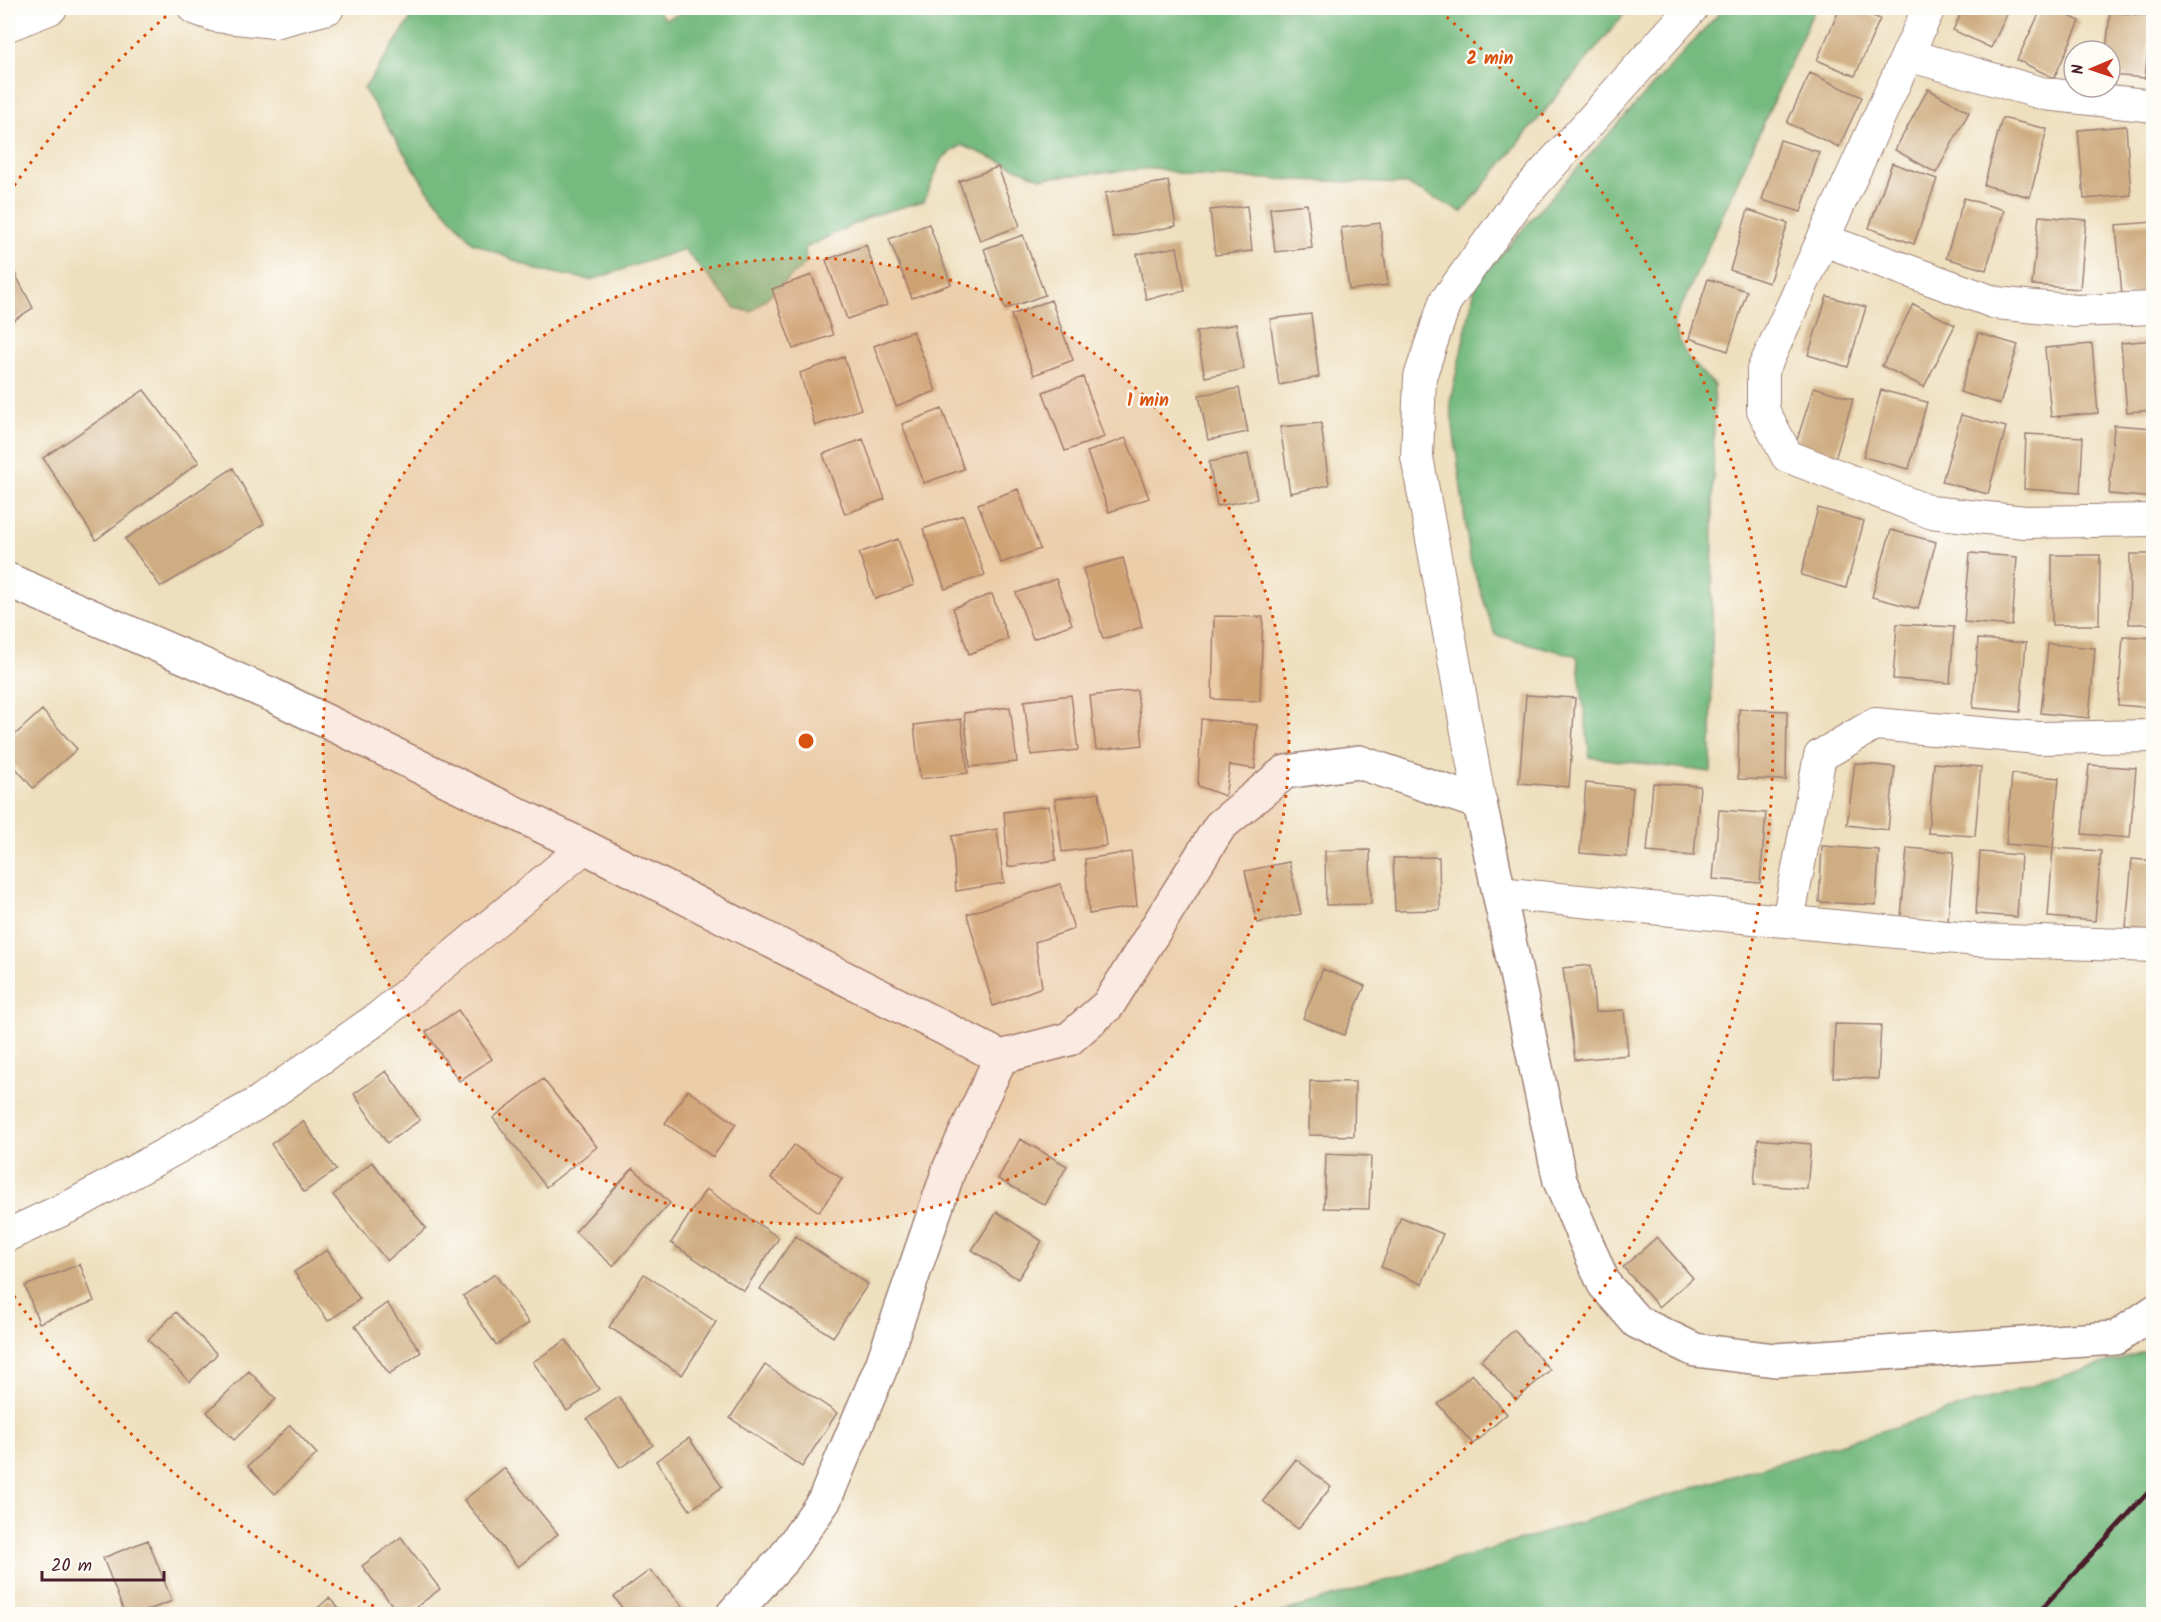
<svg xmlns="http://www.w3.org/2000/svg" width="2161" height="1622" font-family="Kalam,sans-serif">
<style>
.forest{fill:#74ba7f;stroke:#5f6c55;stroke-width:1.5}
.building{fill:#cfad82}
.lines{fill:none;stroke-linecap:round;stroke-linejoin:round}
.street-casing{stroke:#9c7f74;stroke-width:34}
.secondary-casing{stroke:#9c7f74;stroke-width:36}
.street{stroke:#fff;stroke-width:32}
.secondary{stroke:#fff;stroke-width:33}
.rail{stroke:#4a1f2b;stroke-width:4.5}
.ring{fill:none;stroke:#d8530f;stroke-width:3;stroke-dasharray:3 6}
.centre{fill:#d8530f;stroke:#fdfcf7;stroke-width:3}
.ring-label{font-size:18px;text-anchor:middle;font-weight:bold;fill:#d8530f;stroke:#fdfcf7;stroke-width:4.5;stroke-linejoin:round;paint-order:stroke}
</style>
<rect width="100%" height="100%" fill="#fdfcf7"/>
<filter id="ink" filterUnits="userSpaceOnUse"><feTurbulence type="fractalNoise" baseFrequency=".0167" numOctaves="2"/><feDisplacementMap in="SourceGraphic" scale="12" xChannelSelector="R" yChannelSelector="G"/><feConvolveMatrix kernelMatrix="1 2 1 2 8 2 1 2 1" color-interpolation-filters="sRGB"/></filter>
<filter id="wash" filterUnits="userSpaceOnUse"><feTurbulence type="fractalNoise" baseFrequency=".008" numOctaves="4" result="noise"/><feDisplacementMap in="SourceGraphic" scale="24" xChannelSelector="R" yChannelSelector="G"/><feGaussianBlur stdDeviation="1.35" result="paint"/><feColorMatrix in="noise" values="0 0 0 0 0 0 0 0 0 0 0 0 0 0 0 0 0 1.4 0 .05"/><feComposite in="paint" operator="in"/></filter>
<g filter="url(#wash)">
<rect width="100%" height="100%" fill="#eedfbe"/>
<path class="forest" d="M418 8H655L665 19 698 8H1629L1462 212 1406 184 1190 176 1156 168 1040 178 962 145 942 158 924 201 873 215 805 248 806 263 751 312 735 308 684 249 591 280 534 269 472 242 427 189 364 89Z
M1724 8H1815L1673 326 1686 356 1714 385 1711 772 1590 757 1577 656 1495 635 1470 559 1450 402 1476 283 1543 206Z
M2153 1349V1614H1276Z"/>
<g id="blocks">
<path class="building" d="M1840 8H1854L1880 19 1855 76 1817 60Z
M1964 8H2010L1991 48 1953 30Z
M2042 8H2052L2080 21 2054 78 2017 60Z
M2110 12 2151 16 2145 78 2110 75V51H2106Z
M1810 73 1862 97 1839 147 1787 123Z
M1928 89 1969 112 1936 173 1895 150Z
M2002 118 2047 129 2030 197 1984 185Z
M2126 126 2131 195 2084 199 2078 130Z
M1780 140 1819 152 1801 212 1762 200Z
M1892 163 1937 179 1914 244 1869 228Z
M998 167 1020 226 980 241 959 181Z
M1168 181 1176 226 1113 238 1105 193Z
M1964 198 2004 210 1986 270 1946 258Z
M1307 204 1312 248 1275 252 1270 208Z
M1247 206 1252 251 1215 255 1210 210Z
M1748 210 1788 223 1769 283 1730 270Z
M2039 216 2086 220 2080 289 2032 285Z
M2154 222V292L2122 295 2116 225Z
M1380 223 1388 285 1349 290 1341 228Z
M929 224 951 284 912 298 889 239Z
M1023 235 1045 295 1005 309 984 249Z
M866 245 887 305 847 319 826 260Z
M1177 247 1185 291 1146 299 1137 254Z
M8 260 33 308 8 324Z
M812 275 833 335 793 349 772 289Z
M1708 279 1747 291 1728 351 1689 338Z
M1827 296 1866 307 1848 367 1808 355Z
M1051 300 1073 360 1034 375 1011 315Z
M1913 304 1955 325 1924 387 1882 366Z
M1311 314 1319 377 1279 385 1270 319Z
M1236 324 1244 369 1205 377 1196 332Z
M913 331 936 391 896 406 874 346Z
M1978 333 2018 345 2000 404 1960 392Z
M2154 340V410L2127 412 2121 343Z
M2092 344 2098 413 2051 417 2045 348Z
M844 357 861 409 815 426 800 373Z
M1083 377 1104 437 1065 451 1043 392Z
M1814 387 1853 399 1835 459 1795 446Z
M1239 388 1248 432 1208 440 1199 395Z
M144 390 199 462 96 540 43 458Z
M1881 390 1927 402 1909 469 1863 457Z
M942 409 964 469 924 483 902 424Z
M1961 415 2006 427 1988 494 1942 482Z
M1321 423 1329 485 1290 493 1280 427Z
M2114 425 2154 428V498L2109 494Z
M2026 434 2083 437 2080 493 2024 489Z
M1126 438 1149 498 1109 512 1087 452Z
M863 439 885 499 845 514 823 454Z
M1248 454 1257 499 1217 506 1209 462Z
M233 468 264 524 161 587 125 539Z
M1018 489 1040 549 1001 563 978 504Z
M1818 508 1864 521 1846 588 1801 575Z
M963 515 985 575 945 589 923 529Z
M1891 530 1936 542 1918 609 1872 597Z
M898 539 914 585 875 599 859 553Z
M1970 553 2017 557 2012 626 1964 622Z
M2130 554H2154V624H2129Z
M2052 555H2100L2099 625H2052Z
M1123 558 1142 627 1103 639 1083 569Z
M1056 579 1072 624 1033 639 1016 593Z
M992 594 1008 639 969 654 953 608Z
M1214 616 1263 617 1260 701 1212 699Z
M1897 624 1954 627 1950 683 1893 679Z
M2123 636 2154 638V708L2118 705Z
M1978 639 2026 643 2020 712 1973 708Z
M2048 644 2095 648 2089 718 2041 713Z
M1137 690 1143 745 1096 750 1090 696Z
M1071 695 1078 750 1031 755 1024 701Z
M1526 695 1575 698 1569 787 1519 783Z
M1010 707 1017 762 970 767 964 713Z
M1739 709 1787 711 1786 780 1738 779Z
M42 710 77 749 33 788 8 759V741Z
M961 719 968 773 920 779 914 725Z
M1201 719 1257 725 1255 769 1230 765 1225 796 1198 786Z
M1855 763 1895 767 1888 830 1847 825Z
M1934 763 1981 767 1975 836 1928 833Z
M2089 765 2136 768 2130 838 2082 834Z
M2012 774 2059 778 2053 848 2006 844Z
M1586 783 1633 788 1627 857 1580 853Z
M1653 783 1700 786 1694 856 1647 852Z
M1099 793 1106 846 1062 852 1055 799Z
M1049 806 1056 860 1008 867 1004 812Z
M1719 810 1766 813 1760 883 1713 879Z
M997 829 1004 883 956 891 952 836Z
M1822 846 1879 850 1876 905 1819 902Z
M1907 848 1954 852 1948 921 1901 917Z
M2053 848 2101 851 2095 921 2048 917Z
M1370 850 1371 904 1326 905 1325 851Z
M1131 852 1137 906 1089 914 1085 859Z
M1980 852 2021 855 2017 917 1976 914Z
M1439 857 1440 910 1395 911 1393 858Z
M2132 859 2154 861V931L2126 928Z
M1289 862 1301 914 1257 923 1245 871Z
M1060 884 1074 929 1035 942 1042 987 993 1006 967 914Z
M1591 965 1595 1012 1624 1010 1628 1055 1575 1060 1563 968Z
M1323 969 1365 986 1344 1035 1303 1018Z
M458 1010 492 1059 459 1081 426 1032Z
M1835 1024 1881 1025 1878 1079 1833 1077Z
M386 1071 420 1120 387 1143 354 1094Z
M543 1079 597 1147 546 1187 493 1118Z
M1310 1081 1355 1082 1354 1136 1309 1135Z
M688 1090 736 1124 713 1157 665 1123Z
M303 1121 336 1170 304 1192 271 1144Z
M1020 1139 1067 1166 1045 1205 998 1179Z
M1758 1139 1811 1144 1807 1189 1754 1184Z
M794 1145 842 1179 819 1212 771 1178Z
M1326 1154 1371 1156 1369 1209 1324 1208Z
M372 1162 426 1228 387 1261 333 1195Z
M633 1168 670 1203 613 1266 575 1232Z
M706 1189 779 1238 744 1291 671 1243Z
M997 1212 1042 1241 1018 1279 972 1250Z
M1401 1217 1443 1234 1422 1284 1381 1267Z
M795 1236 868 1284 833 1337 760 1289Z
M1657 1237 1693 1278 1659 1307 1623 1267Z
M327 1250 360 1299 328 1321 294 1272Z
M80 1264 94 1301 39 1323 25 1286Z
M495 1274 529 1323 496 1345 463 1296Z
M644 1274 716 1322 682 1375 609 1327Z
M387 1303 421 1352 389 1374 355 1326Z
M176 1312 217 1354 190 1382 148 1340Z
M1514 1330 1550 1370 1516 1400 1481 1360Z
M566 1340 599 1389 567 1411 533 1362Z
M765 1365 837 1413 802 1467 730 1418Z
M249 1371 276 1399 234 1440 207 1412Z
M1472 1374 1507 1414 1473 1444 1438 1404Z
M619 1397 653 1445 620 1468 587 1419Z
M290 1425 317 1454 275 1494 248 1466Z
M689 1438 722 1487 690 1510 656 1461Z
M1296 1459 1331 1487 1298 1529 1263 1501Z
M504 1468 558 1534 518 1567 464 1500Z
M401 1537 440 1589 407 1614H399L362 1566Z
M148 1540 172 1601 138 1614H125L103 1558Z
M650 1570 690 1614H627L614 1597Z
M329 1598 344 1614H311Z"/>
</g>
</g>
<g filter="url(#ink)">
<use href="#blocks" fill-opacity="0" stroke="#9c7f74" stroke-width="1.5"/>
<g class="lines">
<defs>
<path id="street" d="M194 8 216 16 274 22 328 8
M1929 8 1763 370V410L1787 456 1930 512 2025 522 2154 520
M8 25 51 8
M1908 55 2045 94 2154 106
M1824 240 1996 303 2076 311 2154 308
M1480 803 1417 457 1420 377 1445 302 1517 203 1692 8
M1499 893 1977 940 2154 946
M1788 920 1820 756 1875 724 2038 738 2154 736
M8 1235 75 1204 256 1104 378 1018 585 847"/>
<path id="secondary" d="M8 580 272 695 585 847 1001 1057 1069 1039 1108 1005 1220 826 1285 772 1359 762 1480 803 1560 1181 1604 1284 1637 1322 1695 1350 1775 1360 2116 1338 2154 1312
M733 1614 784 1558 824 1501 882 1365 950 1167 1001 1057"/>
</defs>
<use href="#street" class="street-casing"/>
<use href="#secondary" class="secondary-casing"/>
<use href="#street" class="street"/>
<use href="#secondary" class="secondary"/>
<path class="rail" d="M2037 1614 2154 1486"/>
</g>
</g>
<circle cx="806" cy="741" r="483" fill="#d8530f" fill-opacity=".12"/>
<g class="ring">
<circle cx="806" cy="741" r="483"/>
<path d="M390 1614A967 967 0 0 1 9 1289M9 193A967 967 0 0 1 172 11M1440 11A967 967 0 0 1 1222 1614"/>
</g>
<circle cx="806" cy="741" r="9" class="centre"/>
<g class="ring-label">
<text x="1490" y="64">2 min</text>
<text x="1148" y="406">1 min</text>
</g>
<rect width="2161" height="1622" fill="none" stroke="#fdfcf7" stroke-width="30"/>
<g transform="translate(2092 69) rotate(268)"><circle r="28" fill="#fdfcf7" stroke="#b5a4a5" stroke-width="1.5"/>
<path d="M0-4.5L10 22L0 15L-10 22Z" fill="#c8321e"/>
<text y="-9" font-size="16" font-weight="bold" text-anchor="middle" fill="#4a1f2b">N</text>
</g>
<path d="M42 1571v9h122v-9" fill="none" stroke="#4a1f2b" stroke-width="3"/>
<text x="51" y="1571" font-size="18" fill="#4a1f2b" stroke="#fdfcf7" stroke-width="4.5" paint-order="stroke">20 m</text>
</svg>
